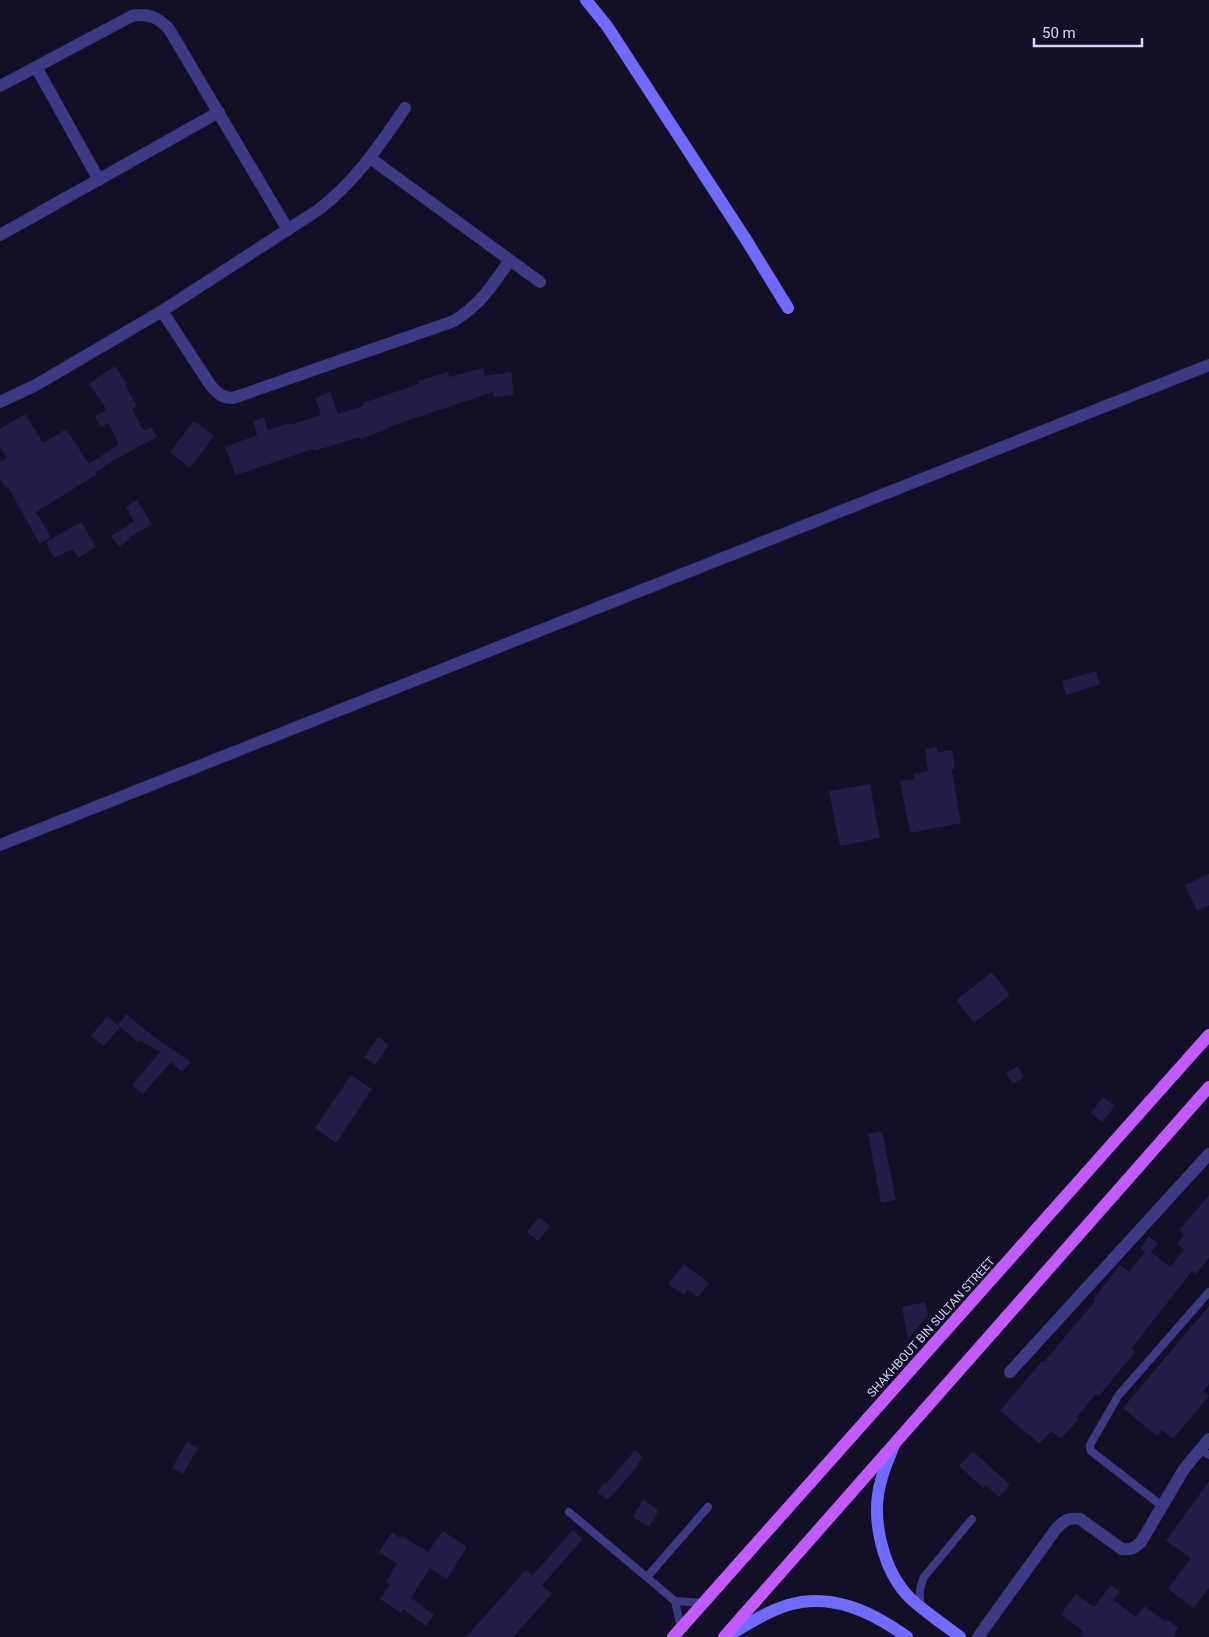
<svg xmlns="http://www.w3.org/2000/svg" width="1209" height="1637" font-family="Roboto,sans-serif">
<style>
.building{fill:#241b47}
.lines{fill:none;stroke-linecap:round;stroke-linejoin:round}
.lane{stroke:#3d3a85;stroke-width:8}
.street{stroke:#3d3a85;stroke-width:12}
.secondary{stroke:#6f6bff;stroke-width:12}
.primary{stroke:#c25bff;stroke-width:12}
.labels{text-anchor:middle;stroke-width:5;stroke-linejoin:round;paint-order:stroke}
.street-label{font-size:12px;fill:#d9d4ff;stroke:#130f26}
</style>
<rect width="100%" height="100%" fill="#130f26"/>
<path class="building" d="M115 366 127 384 125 385 137 406 132 409 144 431 151 427 157 437 114 460 95 473 96 475 36 512 51 537 40 544 8 487 6 488 0 478V462L7 458 0 447V429L25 414 43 443 66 429 89 464 119 444 108 423 101 427 95 416 107 410 89 384Z
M483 368 485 376 511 372 514 395 494 397 493 392 388 427V429L360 439V437L314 451 313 449 236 475 225 447 257 435 253 421 264 417 268 430 289 423 290 425 321 415 315 398 330 392 338 414 363 406V403L419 384 418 381 448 372 449 377Z
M194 421 214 436 190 468 170 452Z
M137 500 152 524 129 538 130 539 119 547 111 536 134 521 126 507Z
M81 522 96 547 78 558 73 549 54 558 46 542Z
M1096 671 1100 684 1066 695 1062 681Z
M937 747 938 752 952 750 955 769 952 770 961 823 910 833 900 781 915 779 914 774 928 771 925 749Z
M870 784 880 838 840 846 829 791Z
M1209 874V905L1197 911 1185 885Z
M992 972 1010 995 974 1023 956 1000Z
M126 1014 153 1036 191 1062 182 1072 171 1062 143 1094 132 1085 160 1052 140 1040 138 1042 118 1025Z
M107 1016 120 1027 104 1046 91 1036Z
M378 1037 389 1045 375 1065 364 1057Z
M1018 1066 1024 1077 1013 1084 1006 1073Z
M351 1075 372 1089 336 1143 315 1128Z
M1103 1097 1115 1106 1102 1122 1091 1113Z
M882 1131 896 1200 881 1203 868 1134Z
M1209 1195V1258L1195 1275 1192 1271 1131 1349 1135 1352 1099 1396 1096 1394 1076 1418 1078 1420 1061 1439 1051 1431 1040 1444 1000 1411 1042 1361 1044 1362 1095 1301 1093 1300 1120 1265 1129 1272 1145 1252 1140 1248 1149 1236 1158 1244 1151 1252 1170 1267 1184 1250 1177 1244 1184 1234 1179 1230Z
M539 1217 550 1226 538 1241 527 1232Z
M684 1264 709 1283 698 1297 688 1290 684 1295 668 1284Z
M925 1302 928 1315 908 1339 902 1307Z
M1209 1306V1384L1203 1391 1209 1396 1173 1439 1162 1430 1157 1436 1123 1408Z
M187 1442 198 1448 183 1474 172 1468Z
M635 1450 643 1457 636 1466 637 1467 608 1500 597 1492 605 1482 607 1483Z
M973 1451 1010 1485 999 1497 986 1485 983 1488 959 1466Z
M1209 1481V1588L1194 1608 1168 1589 1191 1558 1166 1541Z
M643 1500 659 1510 649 1527 633 1517Z
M573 1530 583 1539 542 1585 552 1594 513 1637H466L526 1570 532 1576Z
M443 1531 467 1547 447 1579 430 1568 411 1598 434 1615 426 1626 403 1609 401 1613 380 1599 390 1584 386 1582 397 1564 379 1552 392 1532 400 1538 402 1536 428 1552Z
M1111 1585 1120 1592 1113 1600 1136 1617 1144 1606 1166 1622 1168 1620 1178 1628 1172 1637H1080L1084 1632 1061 1614 1076 1594 1094 1607Z"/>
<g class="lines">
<path class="lane" d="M1200 1449 1209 1455
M1162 1506 1091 1451 1090 1445 1118 1396 1209 1292
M569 1512 675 1601 703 1603
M647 1577 708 1507
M675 1601 681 1628
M921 1607C919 1595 919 1588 924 1577L972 1519"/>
<path class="street" d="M36 67 99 180
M0 86 132 16C148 13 158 17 169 29L288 230
M370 158 540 282
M0 235 219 112
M162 311 211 386C218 394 223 398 233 398L454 321C481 304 492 286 510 260
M0 402 36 385 162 311 318 210C355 182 379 146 405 108
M0 845 1209 365
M1010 1372 1209 1154
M978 1637 1056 1529C1063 1521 1069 1517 1080 1519L1122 1549C1131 1550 1135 1548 1141 1542L1184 1469 1209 1439"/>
<path class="secondary" d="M586 0 607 26 745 238 788 308
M894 1445C890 1456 884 1468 881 1481 870 1518 883 1572 911 1599 926 1613 944 1624 960 1637
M726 1637C746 1625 766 1612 788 1605 832 1592 872 1612 907 1637"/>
<path class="primary" d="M673 1637 1209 1035
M724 1637 1209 1087"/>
</g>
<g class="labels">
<g class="street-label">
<text transform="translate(931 1327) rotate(-48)" y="4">SHAKHBOUT BIN SULTAN STREET</text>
</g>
</g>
<path d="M1034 38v8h108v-8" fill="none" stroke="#d9d4ff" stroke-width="2.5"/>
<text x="1042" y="38" font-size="15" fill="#d9d4ff" stroke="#130f26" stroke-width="4" paint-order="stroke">50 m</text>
</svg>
